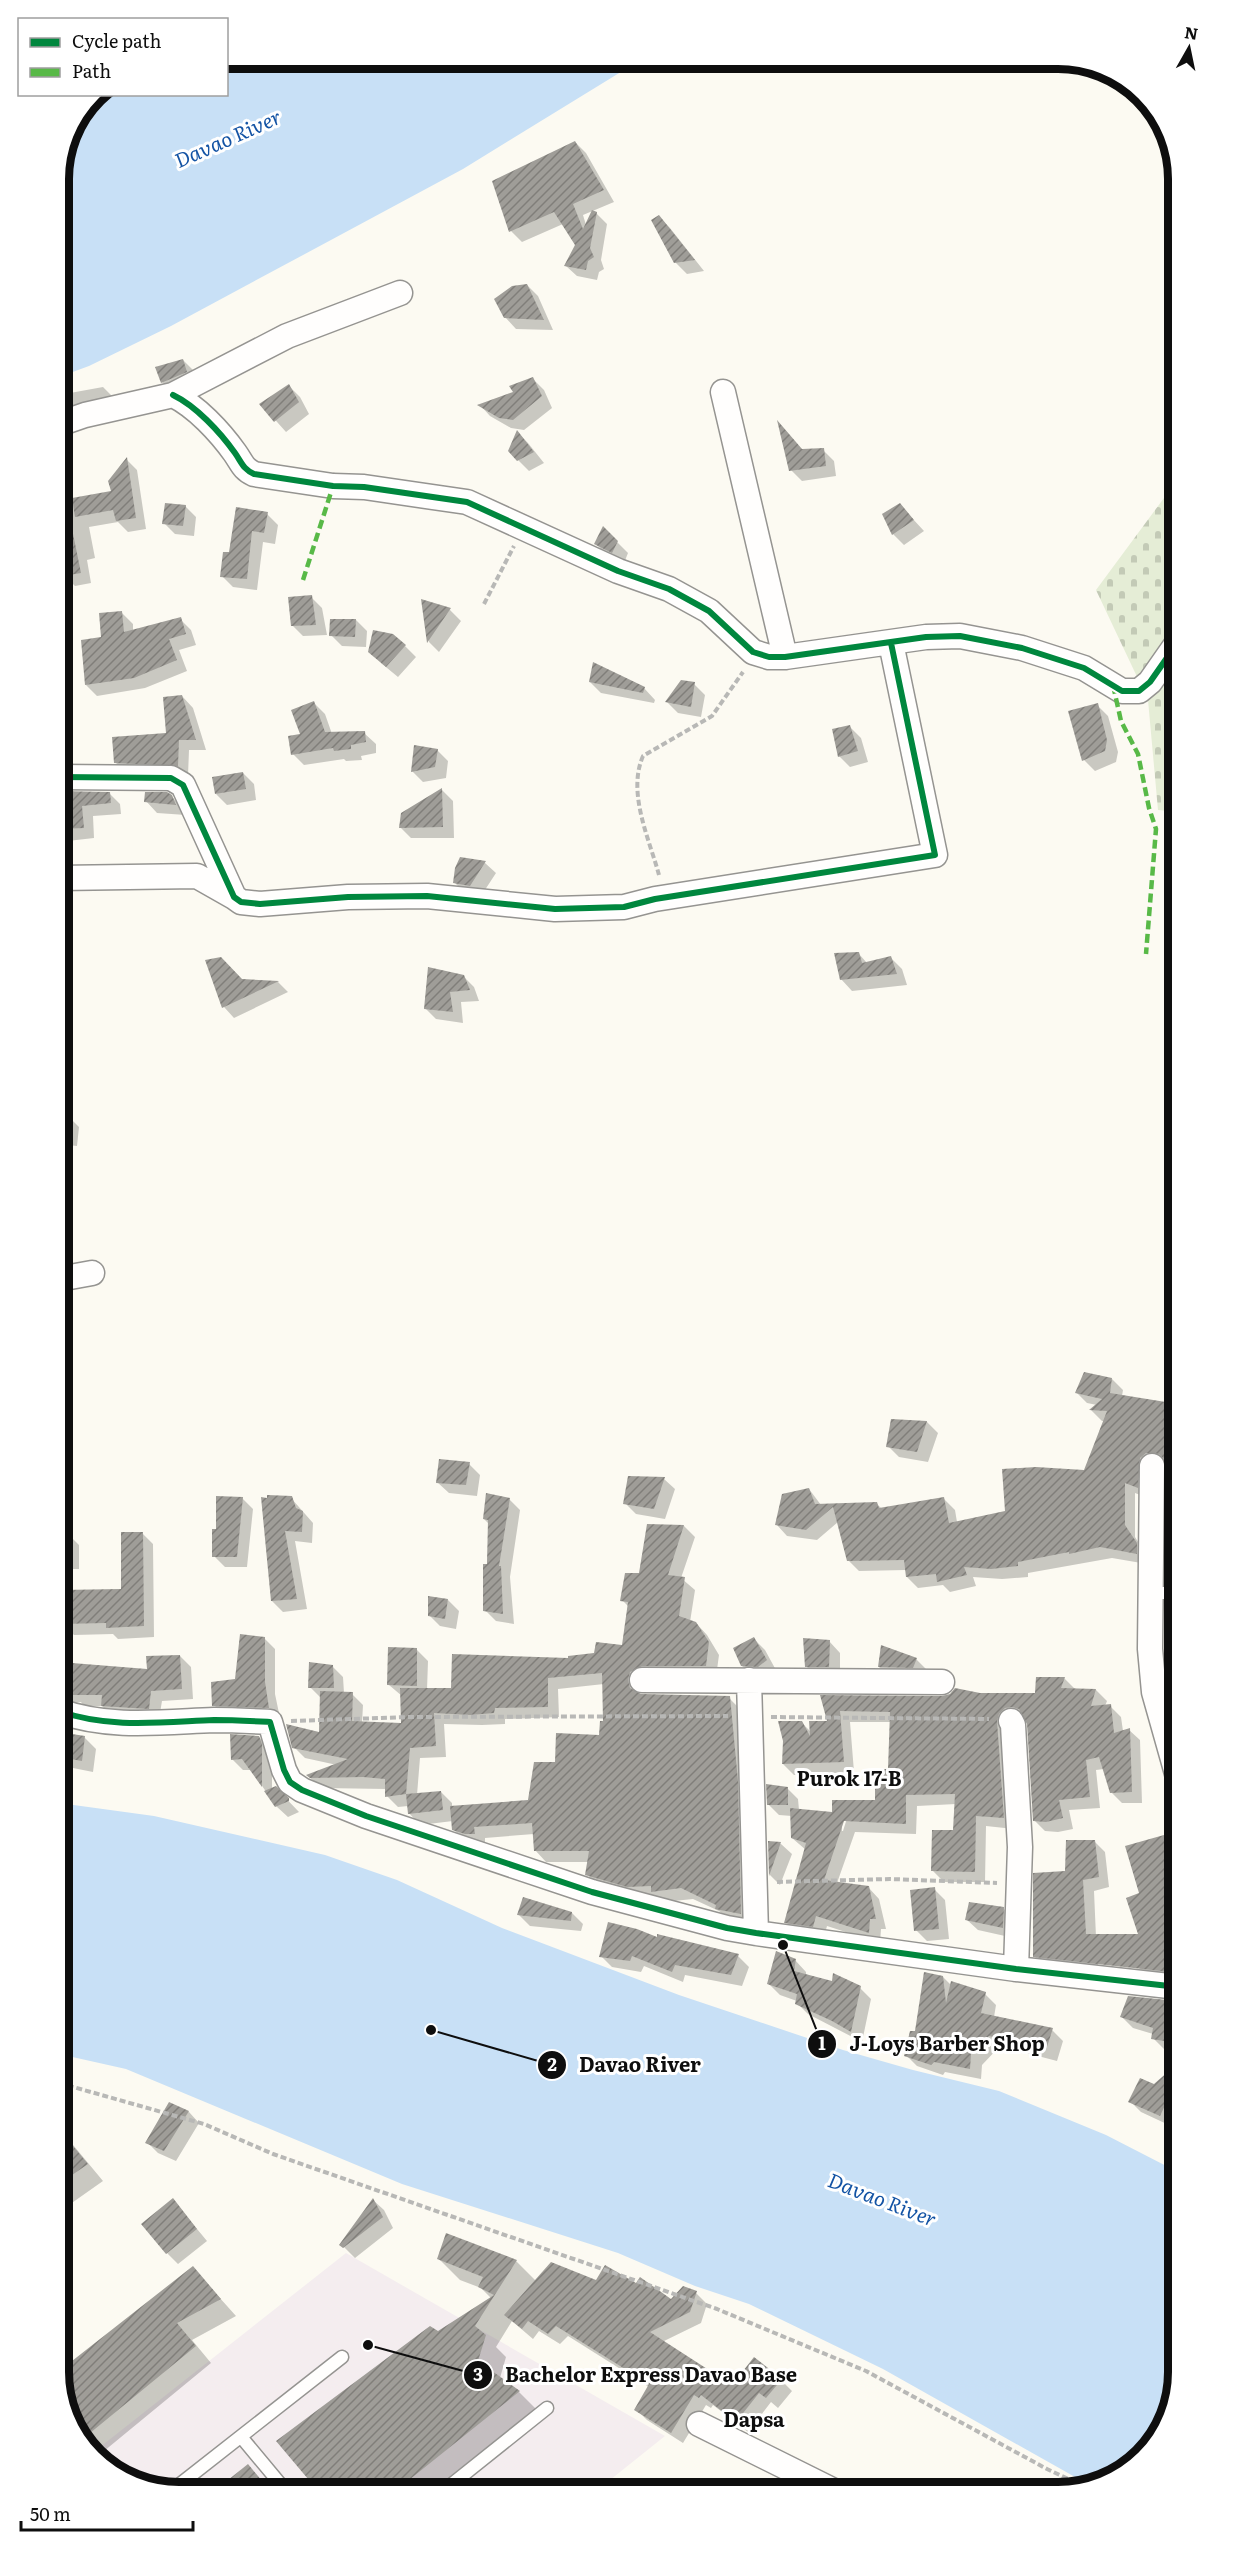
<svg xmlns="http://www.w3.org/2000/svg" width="1237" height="2551" font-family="Literata,serif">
  <defs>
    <pattern id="cemetery-stones" width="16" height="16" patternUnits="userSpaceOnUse" patternTransform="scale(1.5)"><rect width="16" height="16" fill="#e5edd6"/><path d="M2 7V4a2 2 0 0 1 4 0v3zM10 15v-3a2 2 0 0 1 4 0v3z" fill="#c3cab6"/></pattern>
    <pattern id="building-hatch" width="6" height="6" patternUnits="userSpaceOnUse" patternTransform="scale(1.5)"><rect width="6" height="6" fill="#9f9d98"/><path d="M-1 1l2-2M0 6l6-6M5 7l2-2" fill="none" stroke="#807e7a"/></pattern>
  </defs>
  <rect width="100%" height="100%" fill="#fcfaf2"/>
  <path fill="#f4edef" d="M346 2253 665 2436 595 2492H171L112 2472 95 2451Z"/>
  <path fill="url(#cemetery-stones)" d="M1178 479V812L1158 810 1148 700 1096 590Z"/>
  <path fill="#c8e0f6" d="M227 59H642L463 169 171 326 89 366 59 377V171L68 133 93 95 226 94Z
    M1178 1259V1286L1173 1283 1171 1264Z
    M59 1803 154 1816 325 1855 397 1880 502 1928 679 1995 843 2050 913 2070 999 2091 1106 2135 1178 2172V2372L1158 2439 1104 2483 1091 2486 883 2369 749 2304 695 2286 618 2253 402 2184 126 2069 59 2054Z"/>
  <path fill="#0003" fill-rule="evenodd" d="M575 142 586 153 614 202 583 215 586 225 596 213 607 224 601 260 604 269 599 272 597 280 577 276 566 266 576 245 563 224 522 242 511 231Z
    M659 217 670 228 704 271 687 274 675 262Z
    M527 285 538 296 553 330 516 329 505 317Z
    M183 360 194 371 173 393 162 382Z
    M533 379 544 390 552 408 524 430 511 428 490 416 480 405 516 393Z
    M289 386 300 397 309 414 286 432 261 404Z
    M103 387 114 398 59 428V395Z
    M517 432 528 443 544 463 529 471 509 451Z
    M823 450 834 461 836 476 802 481 791 470 803 451Z
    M127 460 137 470 146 529 128 532 118 522 89 527 95 558 87 560 91 583 75 586 64 575 59 553V502L113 492Z
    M900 505 924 531 904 545 893 534Z
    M185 506 196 517 194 536 175 534 164 523Z
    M267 514 278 525 275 544 263 542 257 590 233 587 222 576 230 554Z
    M604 529 628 553 624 563 607 555 596 544Z
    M311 597 322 608 327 635 303 636 292 625Z
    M423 601 450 610 461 621 439 652 429 642Z
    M122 613 133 624V631L180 619 191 630 196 645 179 650 187 671 145 688 97 696 86 685 102 639Z
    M356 620 367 631 366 647 342 646 331 635Z
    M405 646 416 657 398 677 381 663Z
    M590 682 644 688 655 700 654 703 601 693Z
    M694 684 705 695 701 717 678 713 667 702Z
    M182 696 193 708 206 750H189L188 776 127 774 116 763 168 734Z
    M314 703 325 714 332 734 364 733 376 744V753L361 756 362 760 346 761 344 759 304 765 293 754Z
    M1097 705 1108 716 1118 752 1116 762 1095 771 1084 760Z
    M850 727 861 738 868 762 850 767 839 756Z
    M437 750 448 761 446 778 423 782 412 771Z
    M243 773 254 784 256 800 227 805 216 794Z
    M442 790 453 801 454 838H411L400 827 402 814Z
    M59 793H109L120 804 121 814 93 816 94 838 59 842Z
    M171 796 183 808 186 815 157 813 146 801Z
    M461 859 485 863 496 873 481 896 466 894 455 883Z
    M859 954 867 963 891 958 902 969 907 985 852 991 841 979Z
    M463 976 474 987 479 1001 461 1002 463 1023 436 1019 425 1008Z
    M242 980 278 982 288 992 234 1018 224 1007Z
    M59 1115 68 1116 79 1127 77 1146 59 1144Z
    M1168 1371 1178 1372V1509L1167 1498V1464H1157L1148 1498 1135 1493V1537L1147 1556V1564L1112 1558 1028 1573V1577L1002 1579 973 1577 976 1586 950 1592 943 1585 918 1588 907 1577 906 1570 859 1571 848 1560 838 1522 817 1540 787 1536 777 1525 809 1489 821 1505 876 1503 882 1509 944 1499 955 1510 957 1522 1007 1512 1085 1472 1105 1421H1102L1091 1410 1097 1405 1087 1403 1077 1393 1112 1379 1123 1390 1122 1396 1165 1403Z
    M892 1421 927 1422 938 1433 928 1462 899 1457 888 1446Z
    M469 1464 480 1475 477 1496 449 1493 437 1482Z
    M664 1479 675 1489 665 1519 636 1514 625 1503Z
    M242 1498 253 1509 247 1567H225L214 1556 218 1531Z
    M291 1498 313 1523 312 1543 295 1541 307 1609 283 1612 272 1601 263 1499Z
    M509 1499 520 1510 510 1577 514 1624 496 1621 485 1610 489 1524 484 1519Z
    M648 1525 684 1526 695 1537 681 1578 695 1590 690 1622 696 1623 707 1635 719 1655 716 1677 641 1683 638 1692 639 1694 729 1698 740 1709 752 1924 728 1919 719 1911 693 1899 664 1902 658 1896 639 1897 598 1885 587 1874 588 1862H546L535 1850 534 1834 485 1838V1844L464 1840 453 1829V1821L420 1825 409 1813 408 1806 398 1807 387 1796 386 1789 322 1788 308 1776 337 1765 305 1758 294 1747 320 1734 322 1699 310 1687 332 1666 343 1677 344 1693 352 1694 363 1705 362 1723 402 1725V1696L389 1685 417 1650 428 1661 427 1690H453L623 1646 629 1607 622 1600 641 1575ZM604 1684 605 1723 601 1736 556 1764 529 1802 452 1807V1803L441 1792 417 1795 420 1758 446 1757 444 1724 482 1725 505 1724V1719L559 1717 558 1689Z
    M142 1533 153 1544 154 1637 118 1639 113 1634 74 1635 63 1624 122 1590Z
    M59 1534H68L79 1545V1569H59Z
    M448 1600 459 1611 456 1629 440 1626 429 1615Z
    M264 1638 275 1649V1694L280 1718 225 1716 214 1705 236 1680Z
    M754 1639 765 1650 777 1672 754 1677 742 1666Z
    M829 1641 840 1653V1677H817L806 1666Z
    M180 1656 191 1667 193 1699 162 1701 159 1719 113 1717 102 1706H84L81 1702 59 1704V1665H91L148 1671Z
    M916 1659 927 1670 890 1678 879 1667Z
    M1064 1678 1076 1690H1096L1107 1701 1105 1706H1110L1121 1717 1123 1731 1129 1730 1140 1740 1142 1803H1122L1111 1792 1104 1769 1096 1770 1100 1808 1069 1810 1073 1829 1058 1832 1045 1831 1034 1820 1029 1723 1025 1717 1016 1719 1014 1829 986 1826 985 1882H944L933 1871 955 1832 956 1804 917 1806 916 1834 855 1832 837 1883 868 1887 879 1899 886 1929H881L880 1943 827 1926 824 1937 797 1933 786 1922 806 1850 792 1838V1816L779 1815 768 1804 787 1788 798 1799 799 1810 833 1813 876 1802 890 1771 891 1722H850L854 1772 794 1775 783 1764 801 1722 812 1733 829 1723 822 1697 942 1698 1037 1694ZM848 1815 843 1831H842V1823Z
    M1174 1705 1178 1707V1721Z
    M60 1734 84 1737 96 1749 93 1772 68 1767 59 1758Z
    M259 1737 270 1748 272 1756V1790L276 1788 299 1812 288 1817 276 1806 251 1770H243L232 1759Z
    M1164 1836 1175 1847 1178 1862V1931L1150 1942Z
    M1094 1841 1105 1852 1109 1887 1094 1891 1097 1960 1100 1973 1045 1967 1034 1956 1066 1872Z
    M769 1842 781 1844 792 1854 780 1885 770 1875Z
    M934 1889 945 1900 949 1939 927 1941 916 1930Z
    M1003 1908 1014 1919V1938L978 1930 966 1919Z
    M572 1913 583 1924 581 1931 530 1926 519 1915Z
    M659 1940 738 1956 749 1967 742 1986 685 1975 683 1982 644 1966 641 1972 612 1967 601 1956Z
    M1178 1948V1982L1150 1979 1139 1968 1144 1953Z
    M795 1960 806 1972V1976L860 1988 871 1999 862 2042 808 2014 797 2003V2001L780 1995 769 1984Z
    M943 1977 952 1986 985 1994 996 2005 994 2017 1052 2030 1063 2041 1057 2061 1000 2046 982 2065 981 2079 945 2072 943 2075 917 2066 906 2055Z
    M1176 2003 1178 2005V2052L1164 2049 1153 2038V2034L1133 2028 1122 2017Z
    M1178 2065V2110L1171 2126 1141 2112 1130 2101 1154 2086Z
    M170 2104 189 2112 199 2123 176 2161 158 2153 147 2142Z
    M59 2128 103 2181 59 2212Z
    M173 2200 207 2241 178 2264 167 2253Z
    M373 2200 384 2210 393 2228 355 2258 341 2244Z
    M439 2259 516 2261 536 2281 636 2285 672 2301 696 2293 707 2304 701 2323 662 2342 732 2387 781 2380 792 2391 778 2408 771 2402 748 2432 713 2405 711 2408 706 2405 683 2443 647 2420 636 2409 649 2387 568 2336 560 2344 539 2331 533 2339 512 2321 496 2347 506 2357 500 2378 519 2392 540 2413 441 2492H321L279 2441 491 2298 481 2288 460 2280Z
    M193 2268 236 2316 192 2340 211 2363 98 2456 68 2418 58 2372 63 2352 73 2362Z
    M248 2466 273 2492H215Z
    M641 2478 655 2492H623Z
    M496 2484 503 2492H486Z"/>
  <path fill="url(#building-hatch)" d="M575 141 604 190 573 204 583 229 592 210 597 212 590 248 594 257 588 261 586 270 564 266 575 245 554 212 509 232 492 181Z
    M659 215 695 260 674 263 651 220Z
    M527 284 544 320 504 318 494 299 512 286Z
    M183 359 187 372 161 383 155 367Z
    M533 377 542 396 513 420 499 418 477 405 513 392 509 386Z
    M289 384 299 402 274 422 259 404Z
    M777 420 802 449 824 448 826 466 789 471Z
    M517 430 534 452 517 461 508 451Z
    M127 457 136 518 116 521 113 510 75 517 72 498 111 491 108 481Z
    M165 503 186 505 183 526 162 524Z
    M900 503 914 520 892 535 882 514Z
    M67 504 81 573 63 576 59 555V505Z
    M236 507 268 512 264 533 252 531 247 579 220 577 223 552H229Z
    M603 526 618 541 612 553 594 544Z
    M312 595 316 625 291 626 288 597Z
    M421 599 451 608 427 643Z
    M122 611 124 632 181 617 186 634 169 639 177 660 134 678 85 685 81 640 101 637 99 613Z
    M330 619H356L355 637 329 636Z
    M373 630 393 634 406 645 386 667 368 652Z
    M593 662 645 687 643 693 589 682Z
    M681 680 695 682 691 707 665 702Z
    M182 695 196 740H179L178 766 114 763 112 737 166 733 163 697Z
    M314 701 325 732 365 731 366 742 351 745V749L334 751 333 748 291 755 288 736 300 734 291 710Z
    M1098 703 1107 740 1105 751 1082 761 1068 711Z
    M850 725 858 751 838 757 832 729Z
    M414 745 438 749 435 767 411 772Z
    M243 772 246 789 215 794 212 777Z
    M442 788 443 827 399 828 401 813Z
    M59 791 110 792 111 803 82 806 84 828 59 829Z
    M145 792H167L172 795 176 805 144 802Z
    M460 857 486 861 470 886 453 883 455 868Z
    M859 952 862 963 891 956 897 974 840 980 834 953Z
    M221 957 242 979 279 981 222 1008 205 960Z
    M428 967 464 975 470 990 450 992 453 1012 424 1009Z
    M1084 1372 1112 1378 1110 1393 1178 1404V1461L1173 1460 1174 1501 1166 1498V1466L1164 1459 1159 1454 1146 1453 1140 1458 1138 1488 1125 1483V1525L1137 1543V1554L1100 1547 1069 1554V1552L1018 1562V1566L991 1569 964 1567 967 1575 937 1582 936 1574 906 1577 904 1560 847 1561 833 1507 806 1530 775 1525 782 1494 809 1488 815 1504 877 1502 879 1508 944 1497 949 1523 1005 1511 1002 1469 1036 1467 1084 1470 1107 1411 1089 1410 1102 1399 1075 1393Z
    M891 1419 927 1421 917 1452 886 1447Z
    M439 1459 470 1462 466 1485 436 1483Z
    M628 1476 665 1477 654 1509 623 1504Z
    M486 1493 510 1498 499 1566H501L503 1614 483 1611V1564H487L488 1520 483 1519Z
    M267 1495 292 1496 296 1508 303 1511 302 1532 285 1531 297 1599 271 1601 261 1497 267 1498Z
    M216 1496 243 1497 237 1557H212V1529H216Z
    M647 1524 684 1525 668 1575 685 1577 679 1616 696 1622 709 1642 706 1666H642L630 1672 628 1680 630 1688 641 1694 730 1696 738 1781 741 1914 715 1909 716 1905 681 1888 651 1892V1886L627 1887 585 1875 589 1851H534L532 1823 474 1827 475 1834H465L452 1830 450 1806 528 1800 534 1762H555L556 1733 599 1735 600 1721H603L602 1673 548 1678V1707L495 1708 494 1713 470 1715 434 1713 436 1746 410 1748 406 1794 385 1797V1779L363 1777 310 1778 306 1775 348 1759 292 1748 286 1724 319 1732 320 1691 353 1692 352 1721 401 1723 400 1688H451L452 1654 568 1658V1656L594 1653 596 1642 622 1645 628 1602 620 1601 625 1573H639Z
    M121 1532H143L144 1626 106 1628V1623L61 1624 60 1590 121 1589Z
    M428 1596 448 1599 445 1619 428 1616Z
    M240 1634 265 1637V1682L269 1708 212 1706 211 1682 235 1679Z
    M754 1637 767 1660 758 1667 741 1666 733 1648Z
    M803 1638 830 1640 829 1667H805Z
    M881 1645 917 1658 913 1668 878 1667Z
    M388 1647 417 1648V1686L387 1685Z
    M180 1655 182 1689 151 1691 149 1709 101 1706 102 1695H72V1663L147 1669 146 1656Z
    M309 1662 333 1665 334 1688H308Z
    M1036 1677H1065L1061 1688 1096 1689 1091 1706 1111 1704 1114 1733 1130 1728 1132 1792 1110 1793 1099 1757 1086 1760 1090 1797 1059 1800 1063 1818 1046 1822 1033 1821 1027 1724 1019 1709 1012 1707 1005 1708 999 1714 997 1721 1004 1818 976 1816 975 1872 931 1871 932 1830H953L955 1794 906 1795V1824L844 1821 824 1880 869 1886 876 1919H870L869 1933 816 1916 813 1927 784 1923 806 1843 791 1838 790 1808 832 1812V1800H875V1769H888L890 1712 840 1711 844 1762 782 1764 783 1741 778 1721H802L810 1736 809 1721H827L820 1695 942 1696 950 1694 955 1688 980 1693H1035Z
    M59 1732 85 1736 82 1761 59 1757Z
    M230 1734 259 1736 262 1744V1787L242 1759 231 1760Z
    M766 1784 788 1787V1805H767Z
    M276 1786 289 1798V1801L275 1807 264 1791Z
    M441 1791 443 1810 408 1814 406 1794Z
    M1164 1835 1172 1862 1167 1863 1178 1895V1971L1170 1972 1033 1957V1873L1065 1871 1066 1840H1095L1099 1877 1083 1880 1086 1934H1138L1126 1898 1139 1893 1125 1846Z
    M768 1841 781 1842 769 1876Z
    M935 1887 939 1929 914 1931 910 1890Z
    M523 1897 572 1912 571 1921 517 1915Z
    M969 1902 1004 1907 1003 1928 965 1920Z
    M608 1922 637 1929 657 1937V1934L739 1954 731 1975 675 1965 672 1972 632 1956 630 1961 599 1957Z
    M776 1951 796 1959 794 1971 832 1981 833 1973 861 1986 851 2032 832 2021 795 2004 797 1994 767 1984Z
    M924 1972 943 1976 946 2003 951 1981 986 1992 981 2013 1053 2028 1046 2050 989 2036 971 2054 970 2069 934 2062 931 2065 904 2056 910 2031H915Z
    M1128 1996 1177 2001 1171 2042 1151 2039 1153 2028 1120 2017Z
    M1178 2063V2090L1168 2099 1160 2116 1128 2102 1140 2078 1154 2084Z
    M169 2102 189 2111 164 2151 145 2143Z
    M59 2129 88 2164 59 2184Z
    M173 2198 197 2229 166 2254 141 2224Z
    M373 2198 383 2217 343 2248 339 2245Z
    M446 2233 517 2260 475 2326 486 2335 478 2361 520 2391 394 2492H319L276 2441 430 2326 438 2331 494 2295 478 2287 483 2277 437 2259Z
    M551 2262 596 2280 605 2265 636 2283 640 2277 671 2299 683 2286 697 2291 690 2312 650 2332 732 2385 754 2357 782 2379 766 2398 759 2393 736 2422 701 2395 699 2398 694 2395 671 2433 634 2410 649 2384 556 2326 548 2334 528 2321 522 2329 504 2315Z
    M193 2266 221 2299 177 2323 196 2346 84 2438 68 2418 58 2372V2343L72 2361Z
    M248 2464 271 2492H213Z"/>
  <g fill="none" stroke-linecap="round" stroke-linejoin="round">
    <defs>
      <path id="lane" d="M1149 1593H1178
        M242 2438 287 2492
        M170 2492 342 2357
        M442 2492 547 2408"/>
      <path id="street" d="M1178 271V262
        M723 392 785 657
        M173 395C196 406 220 432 235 453 242 463 243 469 254 474L333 486 364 487 467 502 618 571 669 589 709 611 753 652 769 657H785L926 637 960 636 1022 648 1084 668 1122 691H1139L1150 682 1178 642
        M59 424 85 415 173 395 287 336 400 293
        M59 777 171 778 183 785 234 897 241 902 260 904 348 897 427 896 555 909 624 907 655 899 935 855 891 643
        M59 878 197 876 234 897
        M59 1279 92 1273
        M1152 1466 1150 1649 1154 1692 1178 1777
        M642 1680 942 1682
        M749 1680 756 1933
        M59 1711C109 1729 162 1722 214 1720 233 1720 251 1721 270 1722L284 1770 290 1782 302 1790 366 1816 592 1892 727 1928 756 1933 1016 1969 1178 1987
        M1011 1721 1013 1725 1020 1847 1016 1969
        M699 2424 836 2492"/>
    </defs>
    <use href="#lane" stroke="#959491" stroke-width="15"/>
    <use href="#street" stroke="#959491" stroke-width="27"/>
    <path stroke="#b8b8b6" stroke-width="4" stroke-dasharray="6 3" stroke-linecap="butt" d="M484 604 514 546
      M659 875C649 838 627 793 643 756L712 716 743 672
      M771 1717 989 1719
      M291 1721 410 1717 728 1716
      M777 1882 890 1879 997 1883
      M59 2083 204 2124 273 2154 717 2309 866 2371 1047 2469 1085 2487"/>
    <use href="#lane" stroke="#fffefd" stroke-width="12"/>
    <use href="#street" stroke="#fffefd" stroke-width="24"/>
    <path stroke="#58b947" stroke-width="4.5" stroke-dasharray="9 4.5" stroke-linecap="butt" d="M303 580 333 486
      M1113 685 1121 721 1138 754 1149 808 1156 829 1146 954"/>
    <defs>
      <path id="cycleway" d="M173 395C196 406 220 432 235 453 242 463 243 469 254 474L333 486 364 487 467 502 618 571 669 589 709 611 753 652 769 657H785L926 637 960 636 1022 648 1084 668 1122 691H1139L1150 682 1178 642
        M59 777 171 778 183 785 234 897 241 902 260 904 348 897 427 896 555 909 624 907 655 899 935 855 891 643
        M59 1711C109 1729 162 1722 214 1720 233 1720 251 1721 270 1722L284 1770 290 1782 302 1790 366 1816 592 1892 727 1928 756 1933 1016 1969 1178 1987"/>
    </defs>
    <use href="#cycleway" stroke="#fff" stroke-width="10"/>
    <use href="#cycleway" stroke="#00873e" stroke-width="6"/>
  </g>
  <g text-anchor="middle" stroke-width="6" stroke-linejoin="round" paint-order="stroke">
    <g font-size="20" font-style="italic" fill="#1353a4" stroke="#fff">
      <text transform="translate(228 139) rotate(-24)" y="7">Davao River</text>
      <text transform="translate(882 2200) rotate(21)" y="7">Davao River</text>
    </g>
    <g font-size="20" font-weight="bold" fill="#0e0e0e" stroke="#fff">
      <text x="849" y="1786">Purok 17-B</text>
      <text x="754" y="2427">Dapsa</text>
    </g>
  </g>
  <path d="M0 0H1237V2551H0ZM179 69H1058A110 110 0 0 1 1168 179V2372A110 110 0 0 1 1058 2482H179A110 110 0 0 1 69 2372V179A110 110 0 0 1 179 69Z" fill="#fff" fill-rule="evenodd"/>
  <path fill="none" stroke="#0e0e0e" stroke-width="8" d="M179 69H1058A110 110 0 0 1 1168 179V2372A110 110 0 0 1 1058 2482H179A110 110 0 0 1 69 2372V179A110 110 0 0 1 179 69Z"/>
  <path fill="none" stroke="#0e0e0e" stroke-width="2" d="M783 1945L822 2044M431 2030L552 2065M368 2345L478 2375"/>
  <g fill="#0e0e0e" stroke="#fff" stroke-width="2">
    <circle cx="783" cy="1945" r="6"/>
    <circle cx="431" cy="2030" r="6"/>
    <circle cx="368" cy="2345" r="6"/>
    <circle cx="822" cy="2044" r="15"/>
    <circle cx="552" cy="2065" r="15"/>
    <circle cx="478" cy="2375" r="15"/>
  </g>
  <g font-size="18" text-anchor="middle" font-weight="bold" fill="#fff">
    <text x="822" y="2050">1</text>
    <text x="552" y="2071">2</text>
    <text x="478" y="2381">3</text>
  </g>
  <g font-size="20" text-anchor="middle" font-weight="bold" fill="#0e0e0e" stroke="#fff" stroke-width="6" stroke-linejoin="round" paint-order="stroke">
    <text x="947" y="2051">J-Loys Barber Shop</text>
    <text x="640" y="2072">Davao River</text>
    <text x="651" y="2382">Bachelor Express Davao Base</text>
  </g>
  <rect x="18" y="18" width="210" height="78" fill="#ffffff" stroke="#9f9f9f" stroke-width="1.5"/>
  <rect x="30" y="38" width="30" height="9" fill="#00873e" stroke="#9f9f9f" stroke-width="1.5"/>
  <text x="72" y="48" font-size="18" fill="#0e0e0e">Cycle path</text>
  <rect x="30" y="68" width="30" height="9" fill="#58b947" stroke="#9f9f9f" stroke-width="1.5"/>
  <text x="72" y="78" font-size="18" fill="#0e0e0e">Path</text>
  <g transform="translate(1189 48) rotate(9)" stroke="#ffffff" stroke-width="4.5" paint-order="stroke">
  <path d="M0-4.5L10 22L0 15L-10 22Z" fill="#0e0e0e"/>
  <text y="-9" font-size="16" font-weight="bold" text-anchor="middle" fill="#0e0e0e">N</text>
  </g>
  <path d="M21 2521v9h172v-9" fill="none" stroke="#0e0e0e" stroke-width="3"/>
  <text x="30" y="2521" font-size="18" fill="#0e0e0e" stroke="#ffffff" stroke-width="4.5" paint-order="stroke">50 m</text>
</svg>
